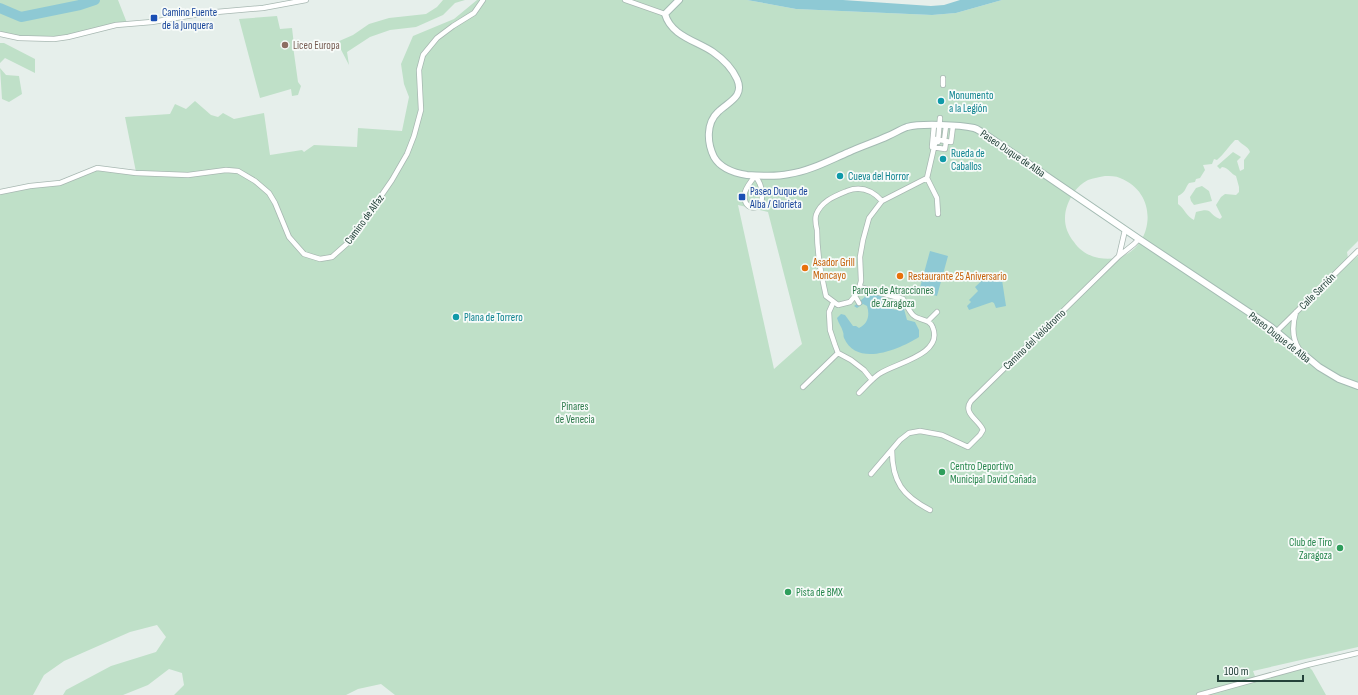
<svg xmlns="http://www.w3.org/2000/svg" width="1358" height="695" font-family="'Sofia Sans Condensed',sans-serif">
  <rect width="100%" height="100%" fill="#e6efeb"/>
  <path fill="#bfe0c8" fill-rule="evenodd" d="M0 0H118L127 23 68 37 19 38 0 34Z
    M443 0H465L455 3 443 15 416 27 390 30 370 37 347 52 349 65 337 42 353 35 369 24 389 18 426 14 437 7Z
    M477 0H747L796 9 932 15 956 13 1002 0H1358V241L1347 252 1348 258 1353 260 1358 256V647L1253 671 1256 679 1307 665 1312 670 1326 695H395L381 684 358 689 346 695H174L184 685 182 673 169 669 148 685 123 695H63L66 690 111 666 156 652 166 637 157 625 130 632 64 661 44 675 33 695H0V192L60 183 97 168 136 172 125 117 170 114 175 104 186 109 195 101 211 115 218 117 223 113 234 119 264 113 270 155 302 150 304 152 314 145 357 147 358 128 402 131 409 97 404 84 401 64 413 36 454 19ZM1235 140H1238C1242 145 1248 146 1250 152L1244 160V169L1240 171 1237 161 1241 157 1233 152 1217 166 1220 169 1222 167C1229 168 1231 174 1236 176L1239 187V192L1236 195 1225 194 1221 197 1216 205 1222 217 1220 219C1207 214 1214 207 1196 212L1194 220C1187 217 1184 208 1178 204V196C1186 192 1185 188 1189 183L1195 182 1196 179 1200 178 1205 170 1203 165 1212 164 1214 159 1217 160C1224 154 1229 146 1235 140ZM1105 176C1110 176 1116 176 1120 178 1167 196 1150 267 1099 258 1089 256 1080 251 1074 242 1061 226 1063 209 1074 192 1078 187 1082 183 1088 180 1093 178 1100 177 1105 176ZM738 205 768 212 802 344 774 369Z
    M277 16 280 29 292 28 294 45 293 46 298 82 301 86 298 95 292 96 291 89 260 98 239 19Z
    M0 43H4L35 59V73L5 58 0 63Z
    M0 68 6 75 19 76 22 94 9 102 2 99Z
    M1202 186 1209 191 1212 201 1194 205 1191 201 1190 197 1196 188Z"/>
  <path fill="#8ec9d4" d="M747 0H843L931 6 944 5 960 0H1002L956 13 932 15 796 9Z
    M930 251 948 256 937 296 919 291Z
    M996 274 1002 280 1006 306 996 308 994 303 992 302 969 310 967 306 971 302 969 300 978 291 975 287 989 274Z
    M871 293 883 297 882 307 897 310 904 309 907 320 915 322 919 330V337C900 349 857 368 844 338 843 335 844 335 843 332 842 327 838 323 837 318L841 314 845 315 853 326H856L859 328C868 324 870 315 867 306L863 304 857 308 854 306C860 302 864 296 871 293Z"/>
  <g fill="none" stroke-linecap="round" stroke-linejoin="round">
    <path stroke="#8ec9d4" stroke-width="10" d="M0 8 21 17 80 5 95 0"/>
    <defs>
      <path id="street" d="M625 0 665 14
        M0 34 19 38 54 39 68 37 116 25 152 22 205 13 263 8 306 0
        M943 78V85
        M934 125 932 147 945 149 946 142
        M934 139 951 142 953 126
        M944 141 946 126
        M938 142 940 118
        M755 176C760 182 761 186 762 193 764 215 740 210 745 192 747 186 751 181 755 176Z
        M927 178 937 198 938 214
        M0 192 30 186 60 183 97 168 136 173 188 175 226 170 238 171 255 181 269 193 275 203 289 237 304 254 320 259 332 257 350 241 392 180 407 154 414 136 421 110 419 70 423 55 437 38 453 26 474 13 483 0
        M882 201C872 190 860 186 847 191 835 196 821 201 816 215 815 219 816 226 817 230 817 254 821 273 826 296L838 305 850 302 858 292 861 281 860 257 863 240 869 218 882 201 927 178 936 139
        M1119 256 1125 230
        M855 296 859 303
        M833 303 829 312 830 330 835 345 838 353 851 360 864 370 872 380
        M1296 312C1292 325 1292 338 1299 349
        M928 321 937 312
        M1277 331 1358 251
        M803 387 838 353
        M859 393C866 386 872 379 879 374 895 363 943 355 933 328 930 318 919 321 913 315 909 311 906 304 903 299L859 287
        M892 450C892 482 903 496 930 510
        M871 474 900 440 909 433 920 431 942 435 968 447 980 435 983 430C979 420 962 413 971 401L1119 256 1134 244 1139 239
        M1199 695 1307 665 1358 653"/>
      <path id="secondary" d="M679 0 665 14C671 36 697 41 713 52 723 59 732 68 737 79 745 97 728 102 718 112 706 123 707 143 714 157 721 169 734 173 747 175 761 176 776 177 789 174 810 171 830 160 849 152 862 146 875 142 888 136 895 133 901 129 907 127 921 123 960 125 974 128 978 129 981 132 985 134L1139 239 1271 327 1319 367 1339 379 1358 386"/>
    </defs>
    <use href="#street" stroke="#a8b8b2" stroke-width="6"/>
    <use href="#secondary" stroke="#a4bbb3" stroke-width="8"/>
    <use href="#street" stroke="#fff" stroke-width="4.5"/>
    <use href="#secondary" stroke="#fff" stroke-width="6"/>
  </g>
  <g fill="#1a4fb4" stroke="#f7fbf9" stroke-width="1.5">
    <rect x="150" y="14" width="8" height="8" rx="2"/>
    <rect x="738" y="193" width="8" height="8" rx="2"/>
  </g>
  <circle fill="#8d6e63" stroke="#f7fbf9" stroke-width="1.5" cx="285" cy="45" r="4"/>
  <g fill="#0f9aa8" stroke="#f7fbf9" stroke-width="1.5">
    <circle cx="941" cy="101" r="4"/>
    <circle cx="943" cy="159" r="4"/>
    <circle cx="840" cy="176" r="4"/>
    <circle cx="456" cy="317" r="4"/>
  </g>
  <g fill="#e8710a" stroke="#f7fbf9" stroke-width="1.5">
    <circle cx="805" cy="268" r="4"/>
    <circle cx="900" cy="276" r="4"/>
  </g>
  <g fill="#2e9e5b" stroke="#f7fbf9" stroke-width="1.5">
    <circle cx="942" cy="472" r="4"/>
    <circle cx="1340" cy="548" r="4"/>
    <circle cx="788" cy="592" r="4"/>
  </g>
  <g text-anchor="middle" stroke-width="3.5" stroke-linejoin="round" paint-order="stroke">
    <g font-size="11" fill="#164399" stroke="#f7fbf9" text-anchor="start">
      <text x="162" y="16">Camino Fuente<tspan x="162" dy="13">de la Junquera</tspan></text>
      <text x="750" y="195">Paseo Duque de<tspan x="750" dy="13">Alba / Glorieta</tspan></text>
    </g>
    <g font-size="11" fill="#785e54" stroke="#f7fbf9" text-anchor="start">
      <text x="293" y="49">Liceo Europa</text>
    </g>
    <g font-size="11" fill="#0d838f" stroke="#f7fbf9" text-anchor="start">
      <text x="949" y="99">Monumento<tspan x="949" dy="13">a la Legión</tspan></text>
      <text x="951" y="157">Rueda de<tspan x="951" dy="13">Caballos</tspan></text>
      <text x="848" y="180">Cueva del Horror</text>
      <text x="464" y="321">Plana de Torrero</text>
    </g>
    <g font-size="11" fill="#24423a" stroke="#f7fbf9">
      <text transform="translate(1013 153) rotate(34)" y="4">Paseo Duque de Alba</text>
      <text transform="translate(364 219) rotate(-54)" y="4">Camino de Alfaz</text>
      <text transform="translate(1317 291) rotate(-45)" y="4">Calle Sarrión</text>
      <text transform="translate(1280 337) rotate(38)" y="4">Paseo Duque de Alba</text>
      <text transform="translate(1034 339) rotate(-44)" y="4">Camino del Velódromo</text>
    </g>
    <g font-size="11" fill="#c56008" stroke="#f7fbf9" text-anchor="start">
      <text x="813" y="266">Asador Grill<tspan x="813" dy="13">Moncayo</tspan></text>
      <text x="908" y="280">Restaurante 25 Aniversario</text>
    </g>
    <g font-size="11" fill="#2d7a4b" stroke="#f7fbf9">
      <text x="893" y="294">Parque de Atracciones<tspan x="893" dy="13">de Zaragoza</tspan></text>
      <text x="575" y="410">Pinares<tspan x="575" dy="13">de Venecia</tspan></text>
    </g>
    <g font-size="11" fill="#27864d" stroke="#f7fbf9" text-anchor="start">
      <text x="950" y="470">Centro Deportivo<tspan x="950" dy="13">Municipal David Cañada</tspan></text>
      <text x="1332" y="546" text-anchor="end">Club de Tiro<tspan x="1332" dy="13">Zaragoza</tspan></text>
      <text x="796" y="596">Pista de BMX</text>
    </g>
  </g>
  <path d="M1218 675v6h85v-6" fill="none" stroke="#24423a" stroke-width="2"/>
  <text x="1224" y="675" font-size="12" fill="#24423a" stroke="#f7fbf9" stroke-width="3" paint-order="stroke">100 m</text>
</svg>
